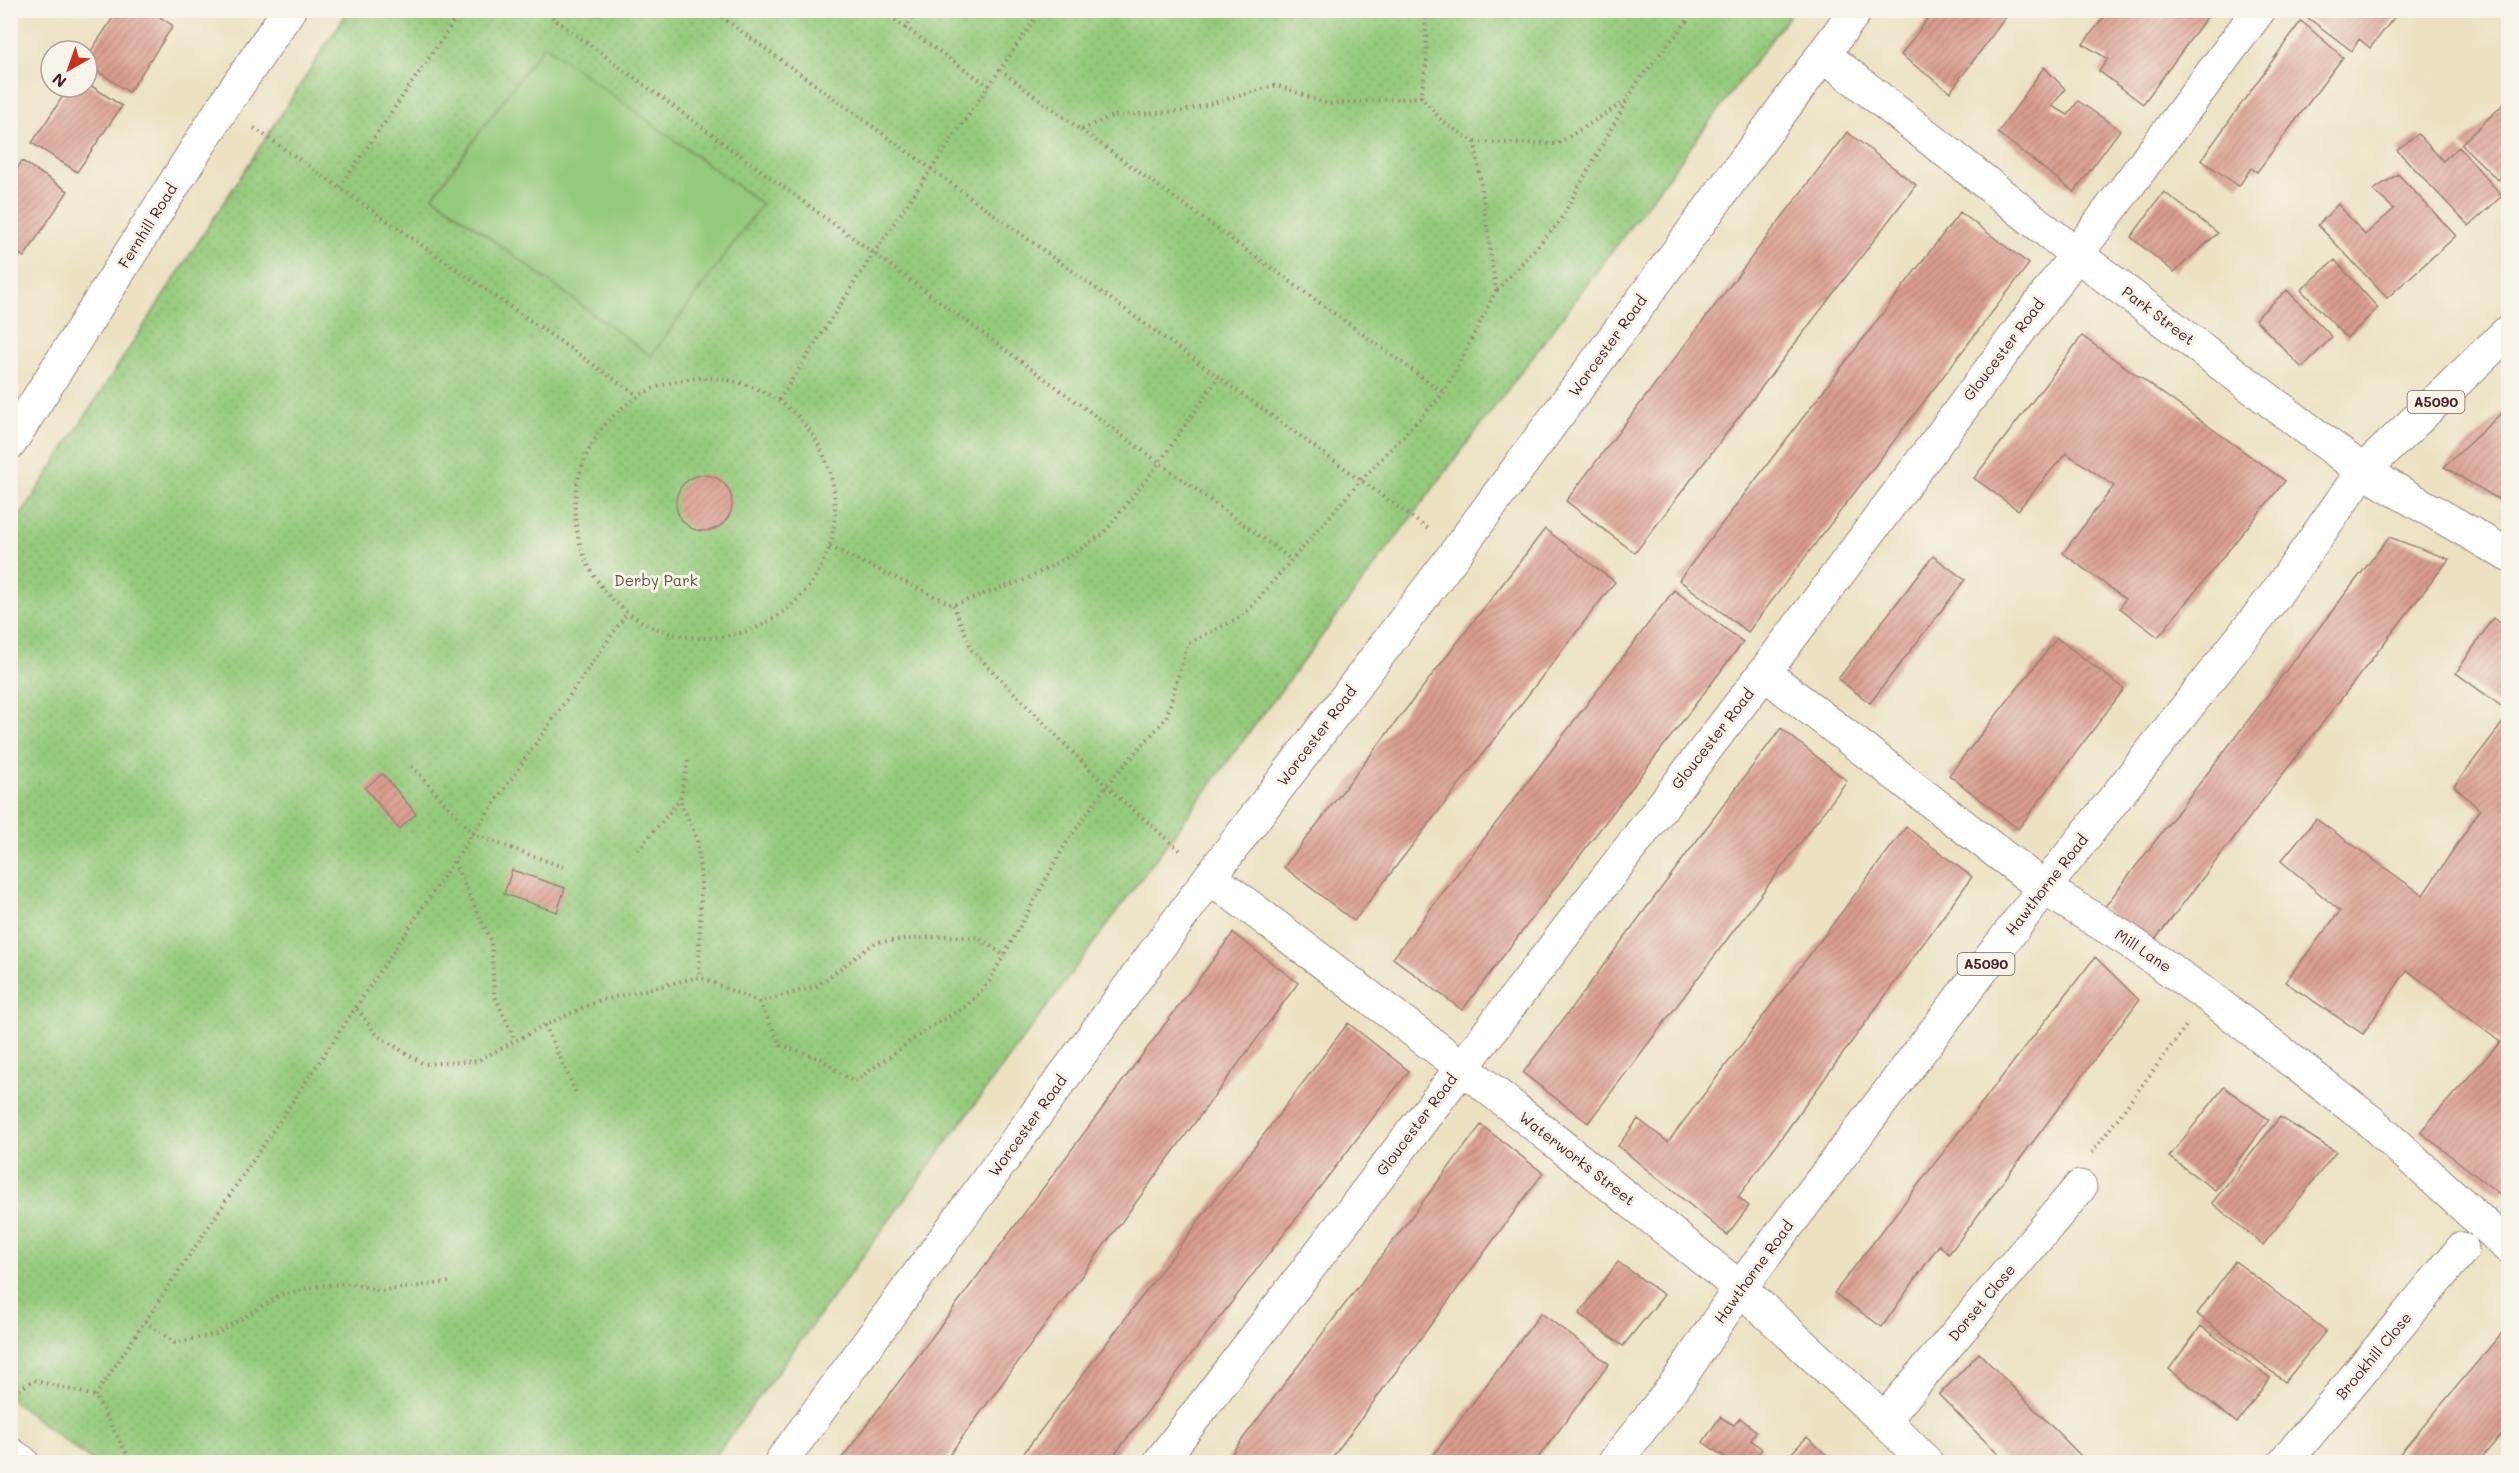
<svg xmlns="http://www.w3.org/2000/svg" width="2519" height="1473" font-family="Mali,sans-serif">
  <defs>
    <pattern id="green-dots" width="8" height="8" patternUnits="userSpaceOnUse" patternTransform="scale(1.5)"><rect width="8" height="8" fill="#94ca7c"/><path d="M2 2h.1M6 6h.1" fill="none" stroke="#81ad6b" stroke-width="1.8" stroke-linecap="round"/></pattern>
    <pattern id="building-hatch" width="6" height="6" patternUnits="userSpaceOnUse" patternTransform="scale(1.5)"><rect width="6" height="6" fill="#da9d8e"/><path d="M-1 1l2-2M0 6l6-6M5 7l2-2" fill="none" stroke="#b37f74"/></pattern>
  </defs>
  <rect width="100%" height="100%" fill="#f7f3e8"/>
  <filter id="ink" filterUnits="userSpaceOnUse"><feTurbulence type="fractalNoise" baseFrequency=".0167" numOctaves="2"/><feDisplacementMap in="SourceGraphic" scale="12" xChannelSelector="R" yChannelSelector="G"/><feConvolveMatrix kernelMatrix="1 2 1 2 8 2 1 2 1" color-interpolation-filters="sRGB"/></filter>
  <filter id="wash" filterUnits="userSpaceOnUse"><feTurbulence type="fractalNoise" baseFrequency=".008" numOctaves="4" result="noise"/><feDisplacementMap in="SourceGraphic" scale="24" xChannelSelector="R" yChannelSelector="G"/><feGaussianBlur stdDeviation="1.35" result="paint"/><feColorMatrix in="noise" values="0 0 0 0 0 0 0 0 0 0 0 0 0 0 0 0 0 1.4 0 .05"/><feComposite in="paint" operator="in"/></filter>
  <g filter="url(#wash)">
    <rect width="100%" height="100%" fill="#ece2c2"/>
    <path fill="url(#green-dots)" stroke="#6f7454" stroke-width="1.5" d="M348 11H1793L1239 746 711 1462H93L11 1400 10 532Z"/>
    <path fill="#94ca7c" stroke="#6f7454" stroke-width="1.5" d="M544 45 762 204 651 356 433 196Z"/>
    <g id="blocks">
      <path fill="url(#building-hatch)" d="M118 10H150L173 26 129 92 87 64V57Z
        M1934 10H2011L1950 92 1901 55Z
        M2109 10H2212L2143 104 2099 71 2108 59 2083 44Z
        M2312 10H2400L2370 48 2359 39 2352 51 2307 17Z
        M2301 21 2343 57 2257 172 2251 168 2239 186 2201 160Z
        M2044 67 2065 89 2052 106 2068 115 2078 101 2120 130 2074 192 1998 133Z
        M87 83 122 106 77 172 32 143 69 87H87Z
        M2508 100V170L2498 180 2461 144Z
        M1847 132 1916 185 1635 553 1566 501Z
        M2418 134 2443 161 2459 147 2502 196 2469 226 2397 150Z
        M22 161 68 191 24 257 10 248V179Z
        M2398 174 2456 236 2387 298 2318 225 2338 204 2365 235 2394 209 2373 190Z
        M2164 192 2218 233 2174 272 2131 237Z
        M1960 212 2029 264 1748 632 1679 580Z
        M2335 260 2378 308 2347 338 2301 290Z
        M2287 290 2332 337 2302 368 2255 319Z
        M2082 336 2285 481 2158 637 2120 608 2125 599 2063 553 2114 486 2066 453 2018 510 1974 478Z
        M2508 407V505L2444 467Z
        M676 503a28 28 0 1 1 56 0a28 28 0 1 1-56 0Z
        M1545 529 1615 582 1354 921 1284 867Z
        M2389 537 2449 559 2151 945 2103 909Z
        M1933 556 1965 580 1870 703 1838 679Z
        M1674 590 1743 642 1462 1010 1393 958Z
        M2493 618 2508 628V711L2456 673Z
        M2057 638 2124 689 2018 829 1949 775Z
        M2508 716V1185L2501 1195 2420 1132 2500 1042 2407 970 2363 1034 2285 982 2340 911 2281 861 2316 819 2423 895 2480 810 2454 786Z
        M1781 728 1847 781 1588 1123 1523 1073Z
        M383 774 416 814 399 829 365 788Z
        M1906 827 1972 877 1738 1197 1749 1206 1727 1235 1618 1146 1638 1119 1668 1142Z
        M512 870 565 888 557 912 504 894Z
        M1233 933 1298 983 944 1462H839Z
        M2095 957 2139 1000 1949 1254 1939 1245 1882 1327 1834 1293Z
        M1348 1023 1409 1071 1109 1462H1017Z
        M2224 1087 2269 1120 2215 1190 2169 1157Z
        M2280 1117 2336 1152 2263 1245 2212 1203Z
        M1481 1125 1543 1173 1329 1462H1225Z
        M2235 1261 2326 1331 2285 1382 2197 1314Z
        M1618 1262 1664 1295 1623 1346 1579 1314Z
        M1541 1313 1609 1364 1535 1462H1428Z
        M2201 1326 2270 1378 2237 1423 2169 1369Z
        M2506 1328 2508 1330V1427L2478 1462H2393Z
        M1979 1353 2087 1462H2006L1939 1395Z
        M1720 1417 1734 1425 1740 1418 1756 1431 1751 1440 1762 1449 1751 1462H1732L1703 1442Z
        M1807 1437 1834 1462H1783Z"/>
    </g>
  </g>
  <g filter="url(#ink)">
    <use href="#blocks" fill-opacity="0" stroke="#9b8076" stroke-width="1.5"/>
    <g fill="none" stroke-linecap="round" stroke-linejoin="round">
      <defs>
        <path id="minor" d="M1823 54 2076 254 2363 471 2508 555
          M10 443 223 107 289 10
          M1764 673 2044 888 2126 939 2208 996 2370 1121 2508 1246
          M1210 877 1462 1067 1740 1288 1884 1420 1926 1462
          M1884 1420 2080 1187
          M10 1454 22 1462
          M781 1462 1210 877 1457 551 1856 10
          M1160 1462 1764 673 2259 10
          M2285 1462 2462 1249"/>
        <path id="primary" d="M1615 1462 1678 1381 1740 1288 2044 888 2273 598 2363 471 2508 332"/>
      </defs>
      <use href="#minor" stroke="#9b8076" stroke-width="35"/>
      <use href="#primary" stroke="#9b8076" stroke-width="35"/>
      <path stroke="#9b8076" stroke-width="4" stroke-dasharray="1.5 4.5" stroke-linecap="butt" d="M542 10 1292 560
        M712 10 1428 529
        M880 10 989 86
        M905 29 919 10
        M1421 97 1427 59 1425 10
        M254 128 637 395
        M1081 130 1444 393
        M1475 142 1557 144 1626 101
        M340 187 462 10
        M1497 290 1558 224 1638 81 1696 10
        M575 508a130 130 0 1 1 260 0a130 130 0 1 1-260 0Z
        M779 400 873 254 1041 10
        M830 547 953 605 1027 579 1066 558 1103 534 1159 463 1219 376
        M953 605 972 650 1106 786 1183 853
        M688 761 680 800 697 839 701 883 699 977
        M412 766 473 834 563 867
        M638 850 680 800
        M454 862 491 941 494 994 515 1040
        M759 1002 781 1045 821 1059 854 1082 929 1028 968 1005 989 982 1004 955
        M357 1009 378 1036 424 1064 477 1061 545 1025 598 1001 699 977 759 1002 817 986 876 942 945 936 978 938 1004 955 1065 845 1106 786 1166 718 1188 643 1243 616 1362 479 1444 393 1496 291 1475 142 1443 122 1421 97 1327 104 1277 85 1184 111 1112 116 1081 130 1001 71
        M545 1025 576 1093
        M2092 1153 2186 1026
        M145 1321 175 1343 216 1334 281 1295 317 1286 350 1283 380 1291 450 1282
        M95 1396 454 861 627 613
        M10 1397 33 1380 95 1396 129 1458 127 1462"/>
      <use href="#minor" stroke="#fff" stroke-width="33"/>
      <use href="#primary" stroke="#fff" stroke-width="33"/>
    </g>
  </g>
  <g text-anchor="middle" stroke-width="6" stroke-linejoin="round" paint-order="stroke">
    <g fill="#f7f3e8" stroke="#7e5f64" stroke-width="1.5">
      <rect x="2407.5" y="391" width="57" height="22" rx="4.5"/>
      <rect x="1957.5" y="953" width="57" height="22" rx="4.5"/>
    </g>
    <g font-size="14" font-weight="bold" fill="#4a1f2b">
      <text x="2436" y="407">A5090</text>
      <text x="1986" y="969">A5090</text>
    </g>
    <g font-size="15" fill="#4a1f2b" stroke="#f7f3e8">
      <text transform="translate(148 226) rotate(-58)" y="5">Fernhill Road</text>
      <text transform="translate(2158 316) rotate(37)" y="5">Park Street</text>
      <text transform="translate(1608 346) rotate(-54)" y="5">Worcester Road</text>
      <text transform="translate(2004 350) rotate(-53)" y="5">Gloucester Road</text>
      <text transform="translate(1317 736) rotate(-53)" y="5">Worcester Road</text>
      <text transform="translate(1713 739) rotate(-52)" y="5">Gloucester Road</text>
      <text transform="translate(2047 885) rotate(-52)" y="5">Hawthorne Road</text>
      <text transform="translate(2143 951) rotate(34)" y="5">Mill Lane</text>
      <text transform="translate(1417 1125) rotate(-53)" y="5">Gloucester Road</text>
      <text transform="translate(1028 1126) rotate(-54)" y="5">Worcester Road</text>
      <text transform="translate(1577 1159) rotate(38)" y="5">Waterworks Street</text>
      <text transform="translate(1754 1272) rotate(-54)" y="5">Hawthorne Road</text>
      <text transform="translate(1982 1303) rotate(-50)" y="5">Dorset Close</text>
      <text transform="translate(2374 1356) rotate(-50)" y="5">Brookhill Close</text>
    </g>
    <g font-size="15" fill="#605243" stroke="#f7f3e8">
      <text x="656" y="586">Derby Park</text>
    </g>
  </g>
  <rect width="2519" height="1473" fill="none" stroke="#f7f3e8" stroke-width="36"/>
  <g transform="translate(69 69) rotate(220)"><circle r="28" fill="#f7f3e8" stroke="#b29e9c" stroke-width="1.5"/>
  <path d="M0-4.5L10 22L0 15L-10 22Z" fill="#c8321e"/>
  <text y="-9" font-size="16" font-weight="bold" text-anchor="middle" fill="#4a1f2b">N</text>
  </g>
</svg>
